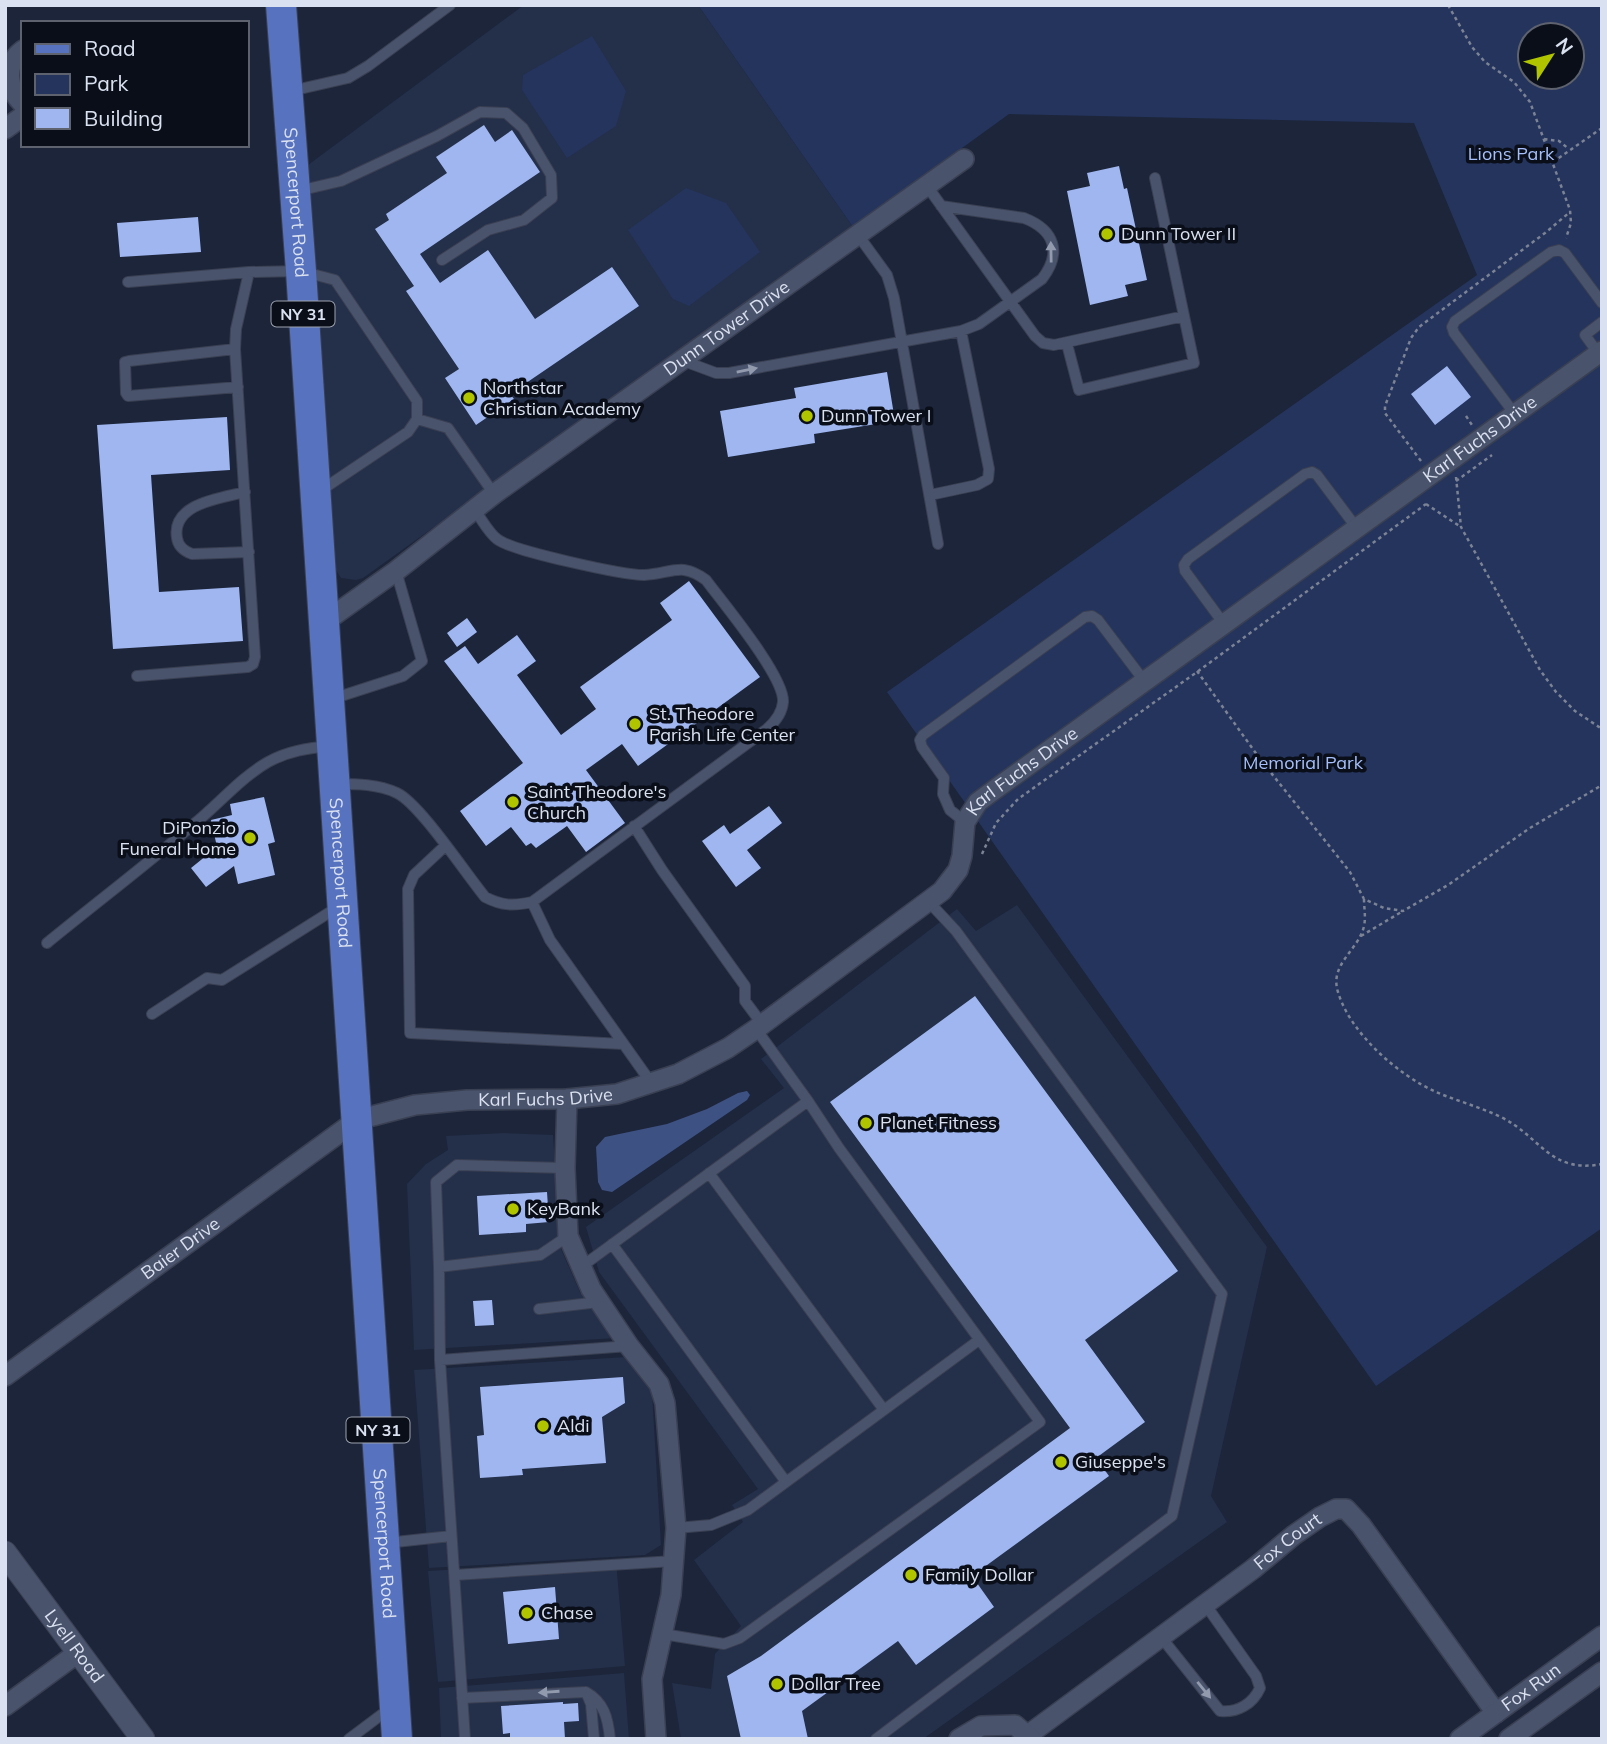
<svg xmlns="http://www.w3.org/2000/svg" width="1607" height="1744" font-family="Mulish,sans-serif">
  <rect width="100%" height="100%" fill="#1c253a"/>
  <path fill="#242f49" d="M524 5H698L853 227 363 578 356 580 341 578 336 570 308 165Z
    M1017 905 1267 1247 1211 1496 1227 1522 923 1739H681L672 1683 711 1689 715 1654 741 1626 694 1560 743 1522 732 1505 758 1489 599 1272 586 1227 784 1088 761 1059 957 909 976 931Z
    M504 1133 553 1135 561 1249 580 1292 617 1338 414 1350 407 1184 426 1164 448 1150 446 1136Z
    M627 1357 652 1392 661 1545 645 1555 429 1568 414 1370Z
    M616 1560 625 1666 438 1682 428 1571Z
    M624 1673 629 1739H441L439 1688Z"/>
  <path fill="#25345d" fill-rule="evenodd" d="M698 5H1602V1228L1376 1386 887 692 1477 275 1414 123 1009 114 853 227ZM1530 35H1572V77H1530Z
    M592 36 626 91 616 126 567 158 522 90 523 75Z
    M686 188 726 203 760 252 689 306 673 299 628 230Z"/>
  <path fill="#3e5183" d="M747 1091 750 1095 747 1100 612 1192 602 1190 598 1182 596 1147 605 1137 667 1124 707 1109 738 1093Z"/>
  <path fill="#9fb6f0" d="M484 125 495 142 512 130 540 172 420 254 440 283 488 250 535 319 612 267 639 306 510 394 514 399 476 425 445 378 459 369 406 291 414 286 375 229 389 220 386 214 447 173 436 157Z
    M1119 166 1124 189 1127 188 1147 280 1125 285 1128 296 1090 305 1067 191 1090 186 1087 173Z
    M198 217 201 252 120 257 117 223Z
    M1447 366 1471 397 1435 425 1411 394Z
    M887 372 895 421 814 434 815 443 728 457 720 411 796 398 794 388Z
    M227 417 230 470 151 475 159 592 239 587 243 641 113 649 97 425Z
    M689 581 760 677 638 766 622 744 586 770 625 823 586 852 567 826 536 848 531 843 526 846 511 827 486 846 460 811 523 763 444 661 465 646 478 664 517 635 536 661 517 675 561 735 596 709 580 687 672 620 660 603Z
    M467 618 477 632 457 647 447 633Z
    M264 797 275 842 268 844 275 875 238 884 234 866 206 887 191 868 217 847 211 820 232 815 230 804Z
    M769 806 782 823 747 850 761 868 736 887 702 841 724 825 730 834Z
    M975 996 1178 1271 1085 1340 1145 1422 1096 1458 1109 1476 972 1576 994 1607 916 1665 898 1641 802 1711 808 1739H741L727 1676 761 1656 1070 1428 830 1102Z
    M547 1192 549 1222 526 1224V1232L479 1235 477 1196Z
    M492 1300 494 1325 475 1326 473 1301Z
    M623 1377 625 1403 602 1417 606 1463 522 1469 523 1475 480 1478 477 1436 484 1435 480 1387Z
    M555 1587 559 1639 508 1644 503 1592Z
    M563 1702V1704L578 1703 579 1721 564 1722 565 1739H510V1733L503 1734 501 1706Z"/>
  <g fill="none" stroke-linecap="round" stroke-linejoin="round">
    <defs>
      <path id="service" d="M291 91 348 78 368 66 450 5
        M927 186 1035 336 1043 343 1054 345 1184 316 1155 178
        M298 191 341 181 437 136 480 112 506 113 523 128 551 175 552 198 524 220 488 230 442 260
        M858 235 887 275 894 298 938 544
        M128 282 249 272
        M1067 344 1079 390 1194 363 1184 316
        M235 349 129 361 125 362 126 393 128 396 238 387
        M1598 353 1585 335 1602 322
        M681 360 716 373H729L961 331 979 324 1042 279C1062 253 1055 230 1024 218L941 206
        M1514 413 1454 333 1452 327 1455 321 1551 252 1559 250 1565 253 1602 303
        M417 419 448 428 494 494
        M245 492C222 498 171 503 177 538 178 546 184 551 192 554L249 552
        M930 495 977 485 988 479 989 469 961 331
        M1224 624 1185 571 1184 565 1188 559 1305 474 1312 472 1317 475 1356 527
        M137 676 248 667 253 664 255 657 235 349 236 329 249 272 301 271 335 280 417 401V419L408 432 320 491
        M332 699 403 676 422 661 396 571
        M337 784C357 784 378 784 397 793 420 804 466 874 485 897 502 906 514 906 532 902L767 729C775 722 782 714 783 702 785 677 723 603 706 580 681 561 671 574 644 575 623 575 512 551 497 539 488 532 481 518 474 509
        M965 822 950 810 943 794 944 778 922 747 920 740 923 735 1085 617 1092 616 1098 620 1145 682
        M634 826 662 870 745 986V1001L762 1024
        M445 846 414 875 408 889 410 1033 623 1044
        M532 902 550 940 652 1084
        M47 943C96 903 146 865 194 824 219 804 240 778 268 762 288 751 308 748 331 746
        M152 1014 207 978 222 980 338 907
        M565 1168 457 1165 436 1182 439 1267 540 1255 568 1236
        M709 1173 884 1410
        M612 1244 786 1482
        M439 1267 440 1360
        M581 1267 808 1101
        M539 1309 599 1302
        M676 1528 711 1525 748 1510 979 1340
        M386 1543 451 1536
        M455 1575 674 1561
        M663 1634 724 1644 740 1638 1040 1422 839 1148 808 1101 756 1029
        M1161 1637 1220 1711C1237 1713 1253 1704 1260 1688L1256 1676 1205 1604
        M586 1692 591 1704 594 1739
        M462 1698 586 1692C604 1702 608 1718 610 1739
        M349 1739 389 1709
        M465 1739 440 1360 629 1346
        M876 1739 1172 1516 1222 1294 956 931 928 901"/>
      <g id="minor">
        <path d="M23 50C3 65 7 88 23 104"/>
        <path d="M5 129 23 116"/>
        <path id="s1" d="M323 623 396 571 494 494 964 159"/>
        <path d="M567 1099 565 1168 568 1236 591 1289 629 1346 659 1384 665 1403 676 1528 671 1595 652 1679 656 1739"/>
        <path id="s2" d="M5 1376 357 1120 415 1105 467 1100 567 1099 617 1094 678 1074 728 1048 756 1029 942 891 958 870 962 856 965 822 978 802 990 793 1602 351"/>
        <path d="M5 1706 79 1652"/>
        <path id="s3" d="M1028 1735 1253 1569 1294 1535 1320 1517 1336 1509H1346L1361 1525 1496 1713"/>
        <path d="M959 1739 981 1726 1015 1725 1031 1739"/>
        <path id="s4" d="M1460 1739 1602 1636"/>
        <path d="M1509 1739 1602 1672"/>
      </g>
      <g id="tertiary">
        <path id="s5" d="M5 1553 143 1739"/>
      </g>
      <g id="primary">
        <path id="s6" d="M281 5 301 271 397 1739"/>
      </g>
    </defs>
    <use href="#service" stroke="#3a4053" stroke-width="12"/>
    <use href="#minor" stroke="#3a4053" stroke-width="22"/>
    <use href="#tertiary" stroke="#3a4053" stroke-width="25"/>
    <use href="#primary" stroke="#3a4053" stroke-width="32"/>
    <path stroke="#7b8395" stroke-width="2.5" stroke-dasharray="3.5 3.5" stroke-linecap="butt" d="M1448 5 1472 47 1485 62 1514 82 1530 102 1570 210 1571 223 1566 238
      M1544 139 1559 141 1569 149
      M1553 162 1602 128
      M1466 416 1472 425
      M1421 461 1385 413V406L1411 338 1419 327 1545 233 1570 212
      M1456 477 1461 527 1540 670 1556 692 1575 711 1602 729
      M1456 481 1492 455
      M1426 504 1461 527
      M1197 671 1260 759 1350 872 1364 899 1384 908 1403 911 1448 885 1530 828 1602 785
      M982 854 996 823 1018 799 1197 672 1426 504
      M1364 899C1364 908 1366 917 1364 926 1359 950 1329 964 1338 992 1350 1033 1398 1075 1436 1092 1457 1101 1480 1107 1501 1117 1541 1137 1550 1174 1602 1164
      M1361 936 1403 911"/>
    <use href="#service" stroke="#49536c" stroke-width="10"/>
    <use href="#minor" stroke="#49536c" stroke-width="19"/>
    <use href="#tertiary" stroke="#49536c" stroke-width="23"/>
    <use href="#primary" stroke="#5772bf" stroke-width="30"/>
  </g>
  <defs><path id="oneway-solid" d="M-6-.8H1V-3.2L6.5 0L1 3.2V.8H-6Z" transform="scale(1.75)"/></defs>
  <g fill="#929aae">
    <use href="#oneway-solid" transform="translate(1051 252) rotate(-91)"/>
    <use href="#oneway-solid" transform="translate(747 370) rotate(-11)"/>
    <use href="#oneway-solid" transform="translate(1204 1690) rotate(51)"/>
    <use href="#oneway-solid" transform="translate(549 1692) rotate(176)"/>
  </g>
  <g fill="#b0c500" stroke="#0a0e18" stroke-width="2.5">
    <circle cx="1107" cy="234" r="7"/>
    <circle cx="469" cy="398" r="7"/>
    <circle cx="807" cy="416" r="7"/>
    <circle cx="635" cy="724" r="7"/>
    <circle cx="513" cy="802" r="7"/>
    <circle cx="250" cy="838" r="7"/>
    <circle cx="866" cy="1123" r="7"/>
    <circle cx="513" cy="1209" r="7"/>
    <circle cx="543" cy="1426" r="7"/>
    <circle cx="1061" cy="1462" r="7"/>
    <circle cx="911" cy="1575" r="7"/>
    <circle cx="527" cy="1613" r="7"/>
    <circle cx="777" cy="1684" r="7"/>
  </g>
  <g text-anchor="middle" stroke-width="7" stroke-linejoin="round" paint-order="stroke">
    <g fill="#0a0e18" stroke="#9ca2af" stroke-width="2">
      <rect x="271.5" y="301.5" width="63" height="25" rx="5"/>
      <rect x="346.5" y="1417.5" width="63" height="25" rx="5"/>
    </g>
    <g font-size="16" font-weight="bold" fill="#dae1f0">
      <text x="303" y="320">NY 31</text>
      <text x="378" y="1436">NY 31</text>
    </g>
    <g font-size="18" fill="#a5bffd" stroke="#0a0e18">
      <text x="1511" y="160">Lions Park</text>
      <text x="1303" y="769">Memorial Park</text>
    </g>
    <g font-size="18" fill="#dae1f0" stroke="#0a0e18">
      <text dy="6" stroke="none"><textPath href="#s6" startOffset="198">Spencerport Road</textPath></text>
      <text dy="6" stroke="none"><textPath href="#s1" startOffset="500">Dunn Tower Drive</textPath></text>
      <text dy="6" stroke="none"><textPath href="#s2" startOffset="1802">Karl Fuchs Drive</textPath></text>
      <text dy="6" stroke="none"><textPath href="#s2" startOffset="1236">Karl Fuchs Drive</textPath></text>
      <text dy="6" stroke="none"><textPath href="#s6" startOffset="870">Spencerport Road</textPath></text>
      <text dy="6" stroke="none"><textPath href="#s2" startOffset="626">Karl Fuchs Drive</textPath></text>
      <text dy="6" stroke="none"><textPath href="#s2" startOffset="217">Baier Drive</textPath></text>
      <text dy="6" stroke="none"><textPath href="#s6" startOffset="1542">Spencerport Road</textPath></text>
      <text dy="6" stroke="none"><textPath href="#s3" startOffset="324">Fox Court</textPath></text>
      <text dy="6" stroke="none"><textPath href="#s5" startOffset="116">Lyell Road</textPath></text>
      <text dy="6" stroke="none"><textPath href="#s4" startOffset="88">Fox Run</textPath></text>
    </g>
    <g font-size="18" fill="#dae1f0" stroke="#0a0e18" text-anchor="start">
      <text x="1121" y="240">Dunn Tower II</text>
      <text x="483" y="394">Northstar<tspan x="483" dy="21">Christian Academy</tspan></text>
      <text x="821" y="422">Dunn Tower I</text>
      <text x="649" y="720">St. Theodore<tspan x="649" dy="21">Parish Life Center</tspan></text>
      <text x="527" y="798">Saint Theodore's<tspan x="527" dy="21">Church</tspan></text>
      <text x="236" y="834" text-anchor="end">DiPonzio<tspan x="236" dy="21">Funeral Home</tspan></text>
      <text x="880" y="1129">Planet Fitness</text>
      <text x="527" y="1215">KeyBank</text>
      <text x="557" y="1432">Aldi</text>
      <text x="1075" y="1468">Giuseppe's</text>
      <text x="925" y="1581">Family Dollar</text>
      <text x="541" y="1619">Chase</text>
      <text x="791" y="1690">Dollar Tree</text>
    </g>
  </g>
  <rect width="1607" height="1744" fill="none" stroke="#dae1f0" stroke-width="14"/>
  <rect x="21" y="21" width="228" height="126" fill="#0a0e18" stroke="#5d626e" stroke-width="2"/>
  <rect x="35" y="44" width="35" height="10" fill="#5772bf" stroke="#5d626e" stroke-width="2"/>
  <text x="84" y="56" font-size="21" fill="#dae1f0">Road</text>
  <rect x="35" y="74" width="35" height="21" fill="#25345d" stroke="#5d626e" stroke-width="2"/>
  <text x="84" y="91" font-size="21" fill="#dae1f0">Park</text>
  <rect x="35" y="108" width="35" height="21" fill="#9fb6f0" stroke="#5d626e" stroke-width="2"/>
  <text x="84" y="126" font-size="21" fill="#dae1f0">Building</text>
  <g transform="translate(1551 56) rotate(54)"><circle r="33" fill="#0a0e18" stroke="#5d626e" stroke-width="2"/>
  <path d="M0-5L12 26L0 18L-12 26Z" fill="#b0c500"/>
  <text y="-10" font-size="19" font-weight="bold" text-anchor="middle" fill="#dae1f0">N</text>
  </g>
</svg>
